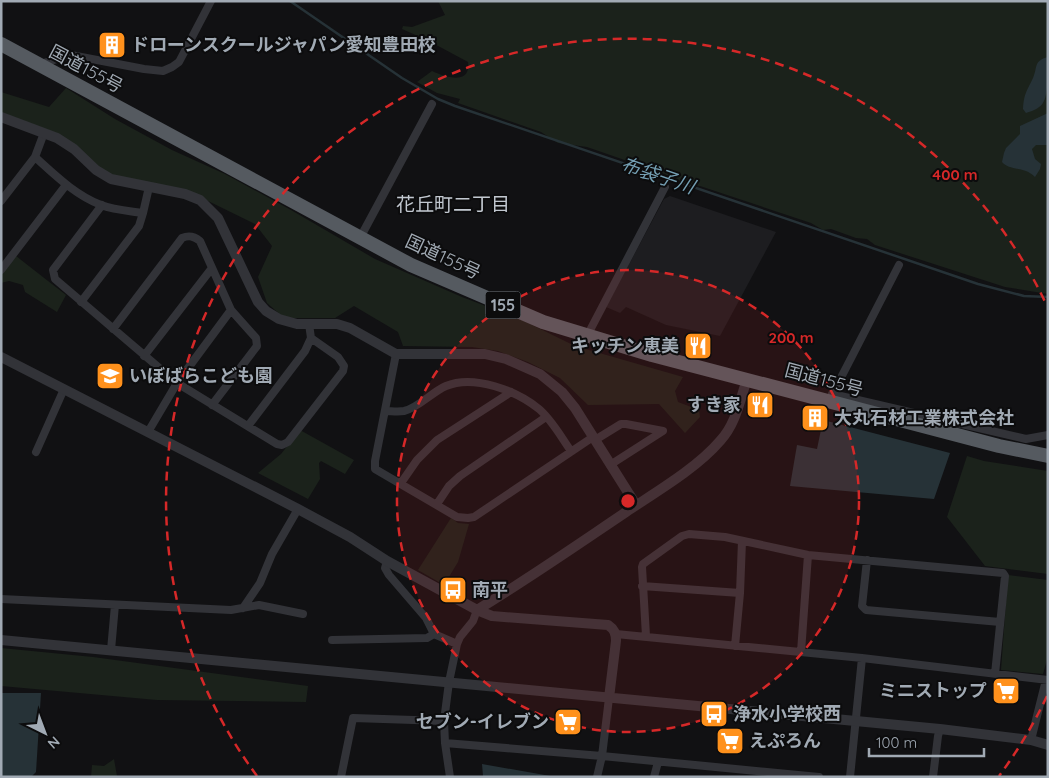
<svg xmlns="http://www.w3.org/2000/svg" width="1049" height="778" font-family="Quicksand,'Noto Sans JP',sans-serif">
  <rect width="100%" height="100%" fill="#111113"/>
  <path fill="#1d1d20" d="M670 196 776 232 720 336 666 325 626 307 620 313 606 307 664 199Z"/>
  <path fill="#1b221b" d="M438 1H1048V294L1005 287 875 245 867 239 856 238 831 229 823 230 811 223 700 186 677 182 665 174 587 147 558 143 541 132 458 103 460 99 437 93 417 82 432 71C445 77 471 86 468 62L427 40 428 38 420 37 402 29 403 26 412 27 445 15Z
    M66 88 115 119 172 150 225 174 291 210 375 259 462 297 520 319 575 346 683 377 675 391 678 402 699 410 700 417 685 433 659 404 588 405 560 378 528 362 498 351 472 347 403 346 398 332 354 306 335 318H284L267 303 258 277 272 246 255 224 204 199 122 178 100 170 68 140 1 113V92L49 107Z
    M16 256 66 295 57 312 25 292 23 285 9 281 1 283V274Z
    M300 430 354 460 345 474 321 461 319 463 320 479 308 499 258 473 281 454Z
    M967 456 984 461 1048 471V574L985 566 947 517Z
    M451 518 458 523 469 524 458 562 444 585 418 570Z
    M1008 575 1048 580V656L1043 674 1001 670Z
    M1 648 93 657 308 686 306 702 157 700 1 686Z
    M114 759 117 776 121 777H91L92 765 104 766Z"/>
  <path fill="#263237" d="M1048 57C1048 67 1048 78 1047 88 1045 104 1042 108 1026 113L1023 109C1024 93 1027 91 1033 78 1038 67 1033 61 1048 57Z
    M1048 113V145H1036L1032 149 1035 159 1041 164 1040 169 1035 177C1025 166 1009 171 1002 162L1004 153 1006 148 1020 134V126Z
    M823 420 950 453 934 499 790 486 797 445 817 449Z
    M1 693H41L36 772 31 777H1Z
    M482 764 556 777H464L483 776Z"/>
  <g fill="none" stroke-linecap="round" stroke-linejoin="round">
    <path stroke="#263237" stroke-width="2.5" d="M290 1 402 78 438 99 455 106 978 284 1024 296 1048 297"/>
    <path stroke="#323338" stroke-width="8" d="M40 64 71 55 144 69 163 71 172 67 179 62 211 1
      M44 133 35 157C55 175 75 195 101 205 114 210 130 211 143 213
      M1 201 35 157
      M102 205 53 270 55 279 177 383 277 444 282 445 288 442 343 371 344 366 338 357 311 338 309 324
      M360 238 432 104
      M1 270 66 185
      M81 302 139 226 143 213 149 187
      M113 329 182 238C189 235 194 236 200 241L231 310 256 338 257 346 212 405
      M587 336 665 187
      M396 354 375 461V469L457 517 468 518 474 517 593 437
      M144 356 212 268
      M832 394 1026 439 1048 435
      M831 397 899 265
      M385 411C391 411 398 412 404 411 418 408 432 392 446 386 474 374 517 391 539 409 552 420 561 437 571 451
      M248 426 305 351 311 338
      M148 432 177 383 231 310
      M595 440 621 424H626L663 431 610 465
      M36 452 64 389
      M401 483 417 460 437 440 511 392
      M437 504 449 486 460 476 546 417
      M867 560 862 606 866 610 1000 622
      M387 561 385 568 389 575 426 618 434 634 457 644
      M642 586 740 593
      M1 599 231 610 259 605 303 614
      M243 608 260 583 272 554 298 509
      M616 634 862 658 1048 680
      M646 636 642 567 643 564 682 536 689 534 725 537 808 555 1003 573 1005 576 995 674
      M332 640 427 638 434 634
      M735 646 740 593 742 541
      M111 650 115 605
      M801 652 808 555
      M1031 740 1046 680
      M445 743 602 756 819 777
      M341 777 353 718 444 721
      M450 777 445 743 444 721 449 682 457 644 460 637 473 621 477 610
      M597 777 602 756 609 698
      M654 777 658 762
      M850 777 862 658
      M933 777 938 736 940 729"/>
    <path stroke="#323338" stroke-width="10" d="M1 117 57 138 74 149 96 170 111 179 185 194 200 200 218 218 258 302 266 311 279 319 297 324H337L350 328 396 354H485L506 359 540 374 562 392 575 408 636 505
      M1 357 298 509 350 537 387 561 477 610 492 616 608 625C614 629 616 633 616 641L609 698
      M477 610C528 579 577 545 626 512 656 492 697 468 720 441 736 424 740 400 747 379
      M1 640 940 729 1031 740 1048 745"/>
    <path stroke="#555a60" stroke-width="14" d="M1 44 411 265 543 322 652 355 999 446 1048 456"/>
  </g>
  <circle cx="628" cy="501" r="231" fill="#d62828" fill-opacity=".12"/>
  <g fill="none" stroke="#d62828" stroke-width="2.5" stroke-dasharray="9 6">
    <circle cx="628" cy="501" r="231"/>
    <path d="M1047 696A462 462 0 0 1 999 776M257 776A462 462 0 1 1 1047 306"/>
  </g>
  <defs>
    <symbol id="building-square" viewBox="-11 -11 22 22"><rect x="-9" y="-9" width="18" height="18" rx="4" fill="#ff911c" stroke="#0c0c0d"/><path d="M-4-6H4V6H1V3H-1V6H-4ZM-2.5-4.3h1.7v1.8h-1.7ZM.8-4.3h1.7v1.8H.8ZM-2.5-1h1.7V.8h-1.7ZM.8-1h1.7V.8H.8Z" fill="#fff"/></symbol>
    <symbol id="restaurant-square" viewBox="-11 -11 22 22"><rect x="-9" y="-9" width="18" height="18" rx="4" fill="#ff911c" stroke="#0c0c0d"/><path d="M-5-6h1v4h1v-4h1v4h1v-4h1v5L-1.5 .5V6h-2V.5L-5-1ZM5-6V6H3V1.5H1.5Q1.5-4 5-6Z" fill="#fff"/></symbol>
    <symbol id="school-square" viewBox="-11 -11 22 22"><rect x="-9" y="-9" width="18" height="18" rx="4" fill="#ff911c" stroke="#0c0c0d"/><path d="M0-5L7-2L0 1L-7-2ZM-4 1L0 2.5L4 1V4Q0 6-4 4Z" fill="#fff"/></symbol>
    <symbol id="bus-square" viewBox="-11 -11 22 22"><rect x="-9" y="-9" width="18" height="18" rx="4" fill="#ff911c" stroke="#0c0c0d"/><path d="M-5-6H5V4H4V6H2V4H-2V6H-4V4H-5ZM-3.5-4V0h7V-4ZM-3.5 1.2v1.5H-2V1.2ZM2 1.2v1.5H3.5V1.2Z" fill="#fff"/></symbol>
    <symbol id="supermarket-square" viewBox="-11 -11 22 22"><rect x="-9" y="-9" width="18" height="18" rx="4" fill="#ff911c" stroke="#0c0c0d"/><path d="M-6-5.5h2.5l.6 2H6L4.5 2H-2.5L-4.4-4H-6ZM-1.5 3.2a1.3 1.3 0 1 0 .1 0ZM3 3.2a1.3 1.3 0 1 0 .1 0Z" fill="#fff"/></symbol>
  </defs>
  <g fill-rule="evenodd">
    <use href="#building-square" x="96" y="29" width="32" height="32"/>
    <use href="#restaurant-square" x="682" y="330" width="32" height="32"/>
    <use href="#school-square" x="94" y="360" width="32" height="32"/>
    <use href="#restaurant-square" x="744" y="389" width="32" height="32"/>
    <use href="#building-square" x="799" y="402" width="32" height="32"/>
    <use href="#bus-square" x="437" y="574" width="32" height="32"/>
    <use href="#supermarket-square" x="990" y="675" width="32" height="32"/>
    <use href="#bus-square" x="698" y="698" width="32" height="32"/>
    <use href="#supermarket-square" x="552" y="706" width="32" height="32"/>
    <use href="#supermarket-square" x="714" y="725" width="32" height="32"/>
  </g>
  <g text-anchor="middle" stroke-width="4" stroke-linejoin="round" paint-order="stroke">
    <rect fill="#0c0c0d" stroke="#747b82" stroke-width="1" x="485.5" y="291.5" width="35" height="27" rx="4"/>
    <g font-size="16" font-weight="bold" fill="#a1aab4">
      <text x="503" y="311">155</text>
    </g>
    <g font-size="18" font-weight="bold" fill="#a1aab4" stroke="#0c0c0d" text-anchor="start">
      <text x="131" y="51">ドローンスクールジャパン愛知豊田校</text>
      <text x="679" y="352" text-anchor="end">キッチン恵美</text>
      <text x="129" y="382">いぼばらこども園</text>
      <text x="741" y="411" text-anchor="end">すき家</text>
      <text x="834" y="424">大丸石材工業株式会社</text>
      <text x="472" y="596">南平</text>
      <text x="987" y="697" text-anchor="end">ミニストップ</text>
      <text x="733" y="720">浄水小学校西</text>
      <text x="549" y="728" text-anchor="end">セブン-イレブン</text>
      <text x="749" y="747">えぷろん</text>
    </g>
    <g font-size="18" fill="#a1aab4" stroke="#0c0c0d">
      <text transform="translate(86 69) rotate(28)" y="6">国道155号</text>
      <text transform="translate(443 257) rotate(25)" y="6">国道155号</text>
      <text transform="translate(824 380) rotate(15)" y="6">国道155号</text>
    </g>
    <g font-size="19" font-style="italic" fill="#749fb3" stroke="#0c0c0d">
      <text transform="translate(658 175) rotate(19)" y="7">布袋子川</text>
    </g>
    <g font-size="19" fill="#c2c8d0" stroke="#0c0c0d">
      <text x="453" y="211">花丘町二丁目</text>
    </g>
  </g>
  <circle cx="628" cy="501" r="8" fill="#d62828" stroke="#0c0c0d" stroke-width="2.5"/>
  <g font-size="15" text-anchor="middle" font-weight="bold" fill="#d62828" stroke="#0c0c0d" stroke-width="4" stroke-linejoin="round" paint-order="stroke">
    <text x="955" y="180">400 m</text>
    <text x="791" y="343">200 m</text>
  </g>
  <rect width="1049" height="778" fill="none" stroke="#a1aab4" stroke-width="5"/>
  <g transform="translate(45 733) rotate(138)" stroke="#0c0c0d" stroke-width="4" paint-order="stroke">
  <path d="M0-4L9 19L0 12L-9 19Z" fill="#a1aab4"/>
  <text y="-8" font-size="14" font-weight="bold" text-anchor="middle" fill="#a1aab4">N</text>
  </g>
  <path d="M869 748v8h115v-8" fill="none" stroke="#a1aab4" stroke-width="2.5"/>
  <text x="876" y="748" font-size="15" fill="#a1aab4" stroke="#0c0c0d" stroke-width="4" paint-order="stroke">100 m</text>
</svg>
